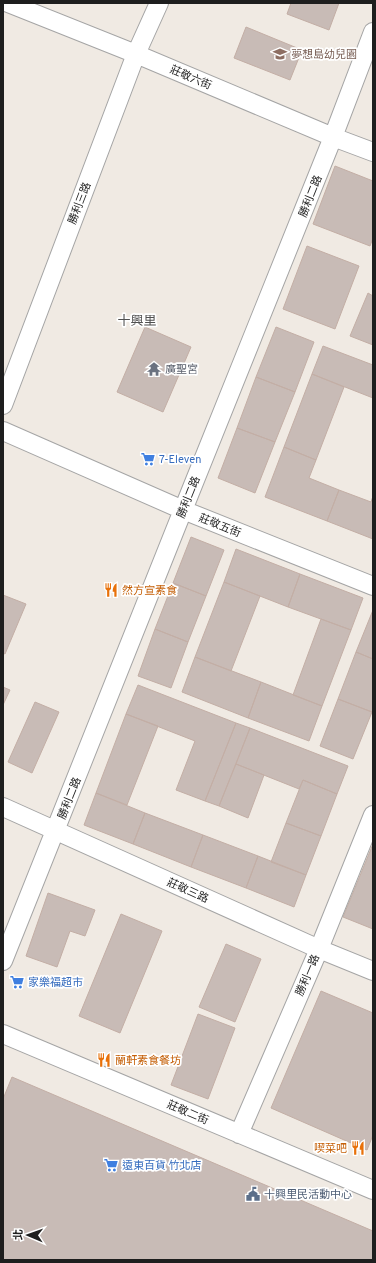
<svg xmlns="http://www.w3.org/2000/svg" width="376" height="1263" font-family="Overpass,'Noto Sans TC',sans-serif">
  <rect width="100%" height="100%" fill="#f0eae3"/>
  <path fill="#c8bbb6" stroke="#c3aea5" d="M291 3H339L329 30 287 14Z
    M246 27 302 50 290 80 234 58Z
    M335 166 373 181V238L370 246 313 224Z
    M307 246 359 266 335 329 283 309Z
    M368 293 373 296V345L350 336Z
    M145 327 191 347 163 412 117 392Z
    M276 327 314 342 295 392 256 377Z
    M323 346 373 365V398L312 374Z
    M312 374 344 387 316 460 284 447Z
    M256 377 295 392 275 442 237 428Z
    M237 428 275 442 255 493 218 478Z
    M284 447 316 460 309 478 339 490 327 521 265 497Z
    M339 490 371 502 373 496V539L327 521Z
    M191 537 224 550 206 596 173 583Z
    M236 549 300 574 288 607 224 582Z
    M300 574 363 598 351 630 288 607Z
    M224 582 260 596 231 671 195 657Z
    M173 583 206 596 188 642 155 629Z
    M3 595 26 604 5 654 3 653Z
    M373 610V659L356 652Z
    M321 619 351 630 322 706 293 695Z
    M155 629 188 642 171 688 138 676Z
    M356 652 373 659V709L372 712 338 699Z
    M195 657 261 682 248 718 182 692Z
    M261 682 322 706 309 741 248 718Z
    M138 685 236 723 205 801 176 790 195 741 126 714Z
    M3 687 10 690 3 705Z
    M338 699 372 712 353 759 320 746Z
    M35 702 59 712 32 773 8 762Z
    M126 714 158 726 127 805 96 793Z
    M236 723 250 728 219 806 205 801Z
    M250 728 348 766 337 794 303 780 299 789 236 764Z
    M236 764 264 775 248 818 219 806Z
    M303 780 337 794 321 836 286 823Z
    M96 793 145 813 133 844 84 825Z
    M145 813 203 835 191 867 133 844Z
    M286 823 321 836 306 875 271 862Z
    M203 835 258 856 246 888 191 867Z
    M373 844V929L343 917Z
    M258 856 306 875 294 907 246 888Z
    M48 893 95 910 85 936 70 931 57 967 26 956Z
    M121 914 162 931 120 1033 79 1016Z
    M226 944 261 959 235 1022 199 1007Z
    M321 991 373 1013V1135L367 1150 271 1108Z
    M198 1014 235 1028 208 1099 171 1085Z
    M12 1077 373 1231V1260H3V1099Z"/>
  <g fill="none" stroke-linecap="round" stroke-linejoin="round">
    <defs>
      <path id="street" d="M8 3 136 54 333 137 373 152
        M3 405 136 54 159 3
        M3 431 183 510 373 586
        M3 807 319 949 373 971
        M3 961 183 510 333 137 373 32
        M3 1034 373 1190
        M239 1134 319 949 373 815"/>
    </defs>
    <use href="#street" stroke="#a5a5a5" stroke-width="20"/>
    <use href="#street" stroke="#fff" stroke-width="18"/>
  </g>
  <defs>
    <symbol id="school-bare" viewBox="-9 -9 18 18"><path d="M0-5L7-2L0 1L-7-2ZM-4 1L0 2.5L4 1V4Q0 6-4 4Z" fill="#8d6e63" stroke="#fff" stroke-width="2.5" paint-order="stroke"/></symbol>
    <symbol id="temple-bare" viewBox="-9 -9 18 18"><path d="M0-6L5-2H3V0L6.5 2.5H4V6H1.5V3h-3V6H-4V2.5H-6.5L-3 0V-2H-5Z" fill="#6b7280" stroke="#fff" stroke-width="2.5" paint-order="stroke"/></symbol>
    <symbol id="supermarket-bare" viewBox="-9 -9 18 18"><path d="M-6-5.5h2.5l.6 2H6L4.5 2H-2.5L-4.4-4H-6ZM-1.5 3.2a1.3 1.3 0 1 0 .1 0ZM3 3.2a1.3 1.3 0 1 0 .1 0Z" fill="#3f7fe0" stroke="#fff" stroke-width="2.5" paint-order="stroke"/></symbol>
    <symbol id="restaurant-bare" viewBox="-9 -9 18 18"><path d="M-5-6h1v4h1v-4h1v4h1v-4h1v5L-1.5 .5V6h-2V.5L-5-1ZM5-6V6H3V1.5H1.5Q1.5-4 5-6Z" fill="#e8710a" stroke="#fff" stroke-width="2.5" paint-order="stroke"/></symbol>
    <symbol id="civic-bare" viewBox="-9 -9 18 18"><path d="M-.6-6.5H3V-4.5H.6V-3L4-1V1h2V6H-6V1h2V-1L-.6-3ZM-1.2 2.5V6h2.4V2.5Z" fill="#5c6f8a" stroke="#fff" stroke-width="2.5" paint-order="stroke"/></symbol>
  </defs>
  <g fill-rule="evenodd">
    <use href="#school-bare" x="270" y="44" width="20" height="20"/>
    <use href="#temple-bare" x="144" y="359" width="20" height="20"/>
    <use href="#supermarket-bare" x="138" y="449" width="20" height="20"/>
    <use href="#restaurant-bare" x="101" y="580" width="20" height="20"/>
    <use href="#supermarket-bare" x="7" y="972" width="20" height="20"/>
    <use href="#restaurant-bare" x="94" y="1050" width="20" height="20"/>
    <use href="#restaurant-bare" x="348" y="1138" width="20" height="20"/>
    <use href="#supermarket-bare" x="101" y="1155" width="20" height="20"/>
    <use href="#civic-bare" x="243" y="1184" width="20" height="20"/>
  </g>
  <g text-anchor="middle" stroke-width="3.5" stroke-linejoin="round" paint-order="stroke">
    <g font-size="11" fill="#785e54" stroke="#fff" text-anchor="start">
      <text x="291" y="58">夢想島幼兒園</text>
    </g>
    <g font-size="11" fill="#1e1e1e" stroke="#fff">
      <text transform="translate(191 77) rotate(23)" y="4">莊敬六街</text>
      <text transform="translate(310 196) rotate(-68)" y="4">勝利二路</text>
      <text transform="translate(79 203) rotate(-69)" y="4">勝利三路</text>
      <text transform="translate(188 497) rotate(-68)" y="4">勝利二路</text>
      <text transform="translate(220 525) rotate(22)" y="4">莊敬五街</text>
      <text transform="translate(69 798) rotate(-68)" y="4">勝利二路</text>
      <text transform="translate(188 890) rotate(24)" y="4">莊敬三路</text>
      <text transform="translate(307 975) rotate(-67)" y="4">勝利一路</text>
      <text transform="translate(188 1112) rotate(23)" y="4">莊敬二街</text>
    </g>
    <g font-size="11" fill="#5b616d" stroke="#fff" text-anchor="start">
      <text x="165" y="373">廣聖宮</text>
    </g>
    <g font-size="11" fill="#366cbe" stroke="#fff" text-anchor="start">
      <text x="159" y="463">7-Eleven</text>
      <text x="28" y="986">家樂福超市</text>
      <text x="122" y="1169">遠東百貨 竹北店</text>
    </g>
    <g font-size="11" fill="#c56008" stroke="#fff" text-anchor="start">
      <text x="122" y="594">然方宣素食</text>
      <text x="115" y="1064">蘭軒素食餐坊</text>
      <text x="347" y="1152" text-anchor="end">喫菜吧</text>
    </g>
    <g font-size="11" fill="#4e5e75" stroke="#fff" text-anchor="start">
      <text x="264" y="1198">十興里民活動中心</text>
    </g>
    <g font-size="13" fill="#515151" stroke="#fff">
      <text x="137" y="325">十興里</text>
    </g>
  </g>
  <rect width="376" height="1263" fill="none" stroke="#1e1e1e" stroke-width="8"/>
  <g transform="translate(28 1235) rotate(272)" stroke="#ffffff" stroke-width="3" paint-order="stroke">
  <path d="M0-3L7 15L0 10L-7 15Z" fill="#1e1e1e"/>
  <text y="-6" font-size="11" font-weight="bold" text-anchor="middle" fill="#1e1e1e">北</text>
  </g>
</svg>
